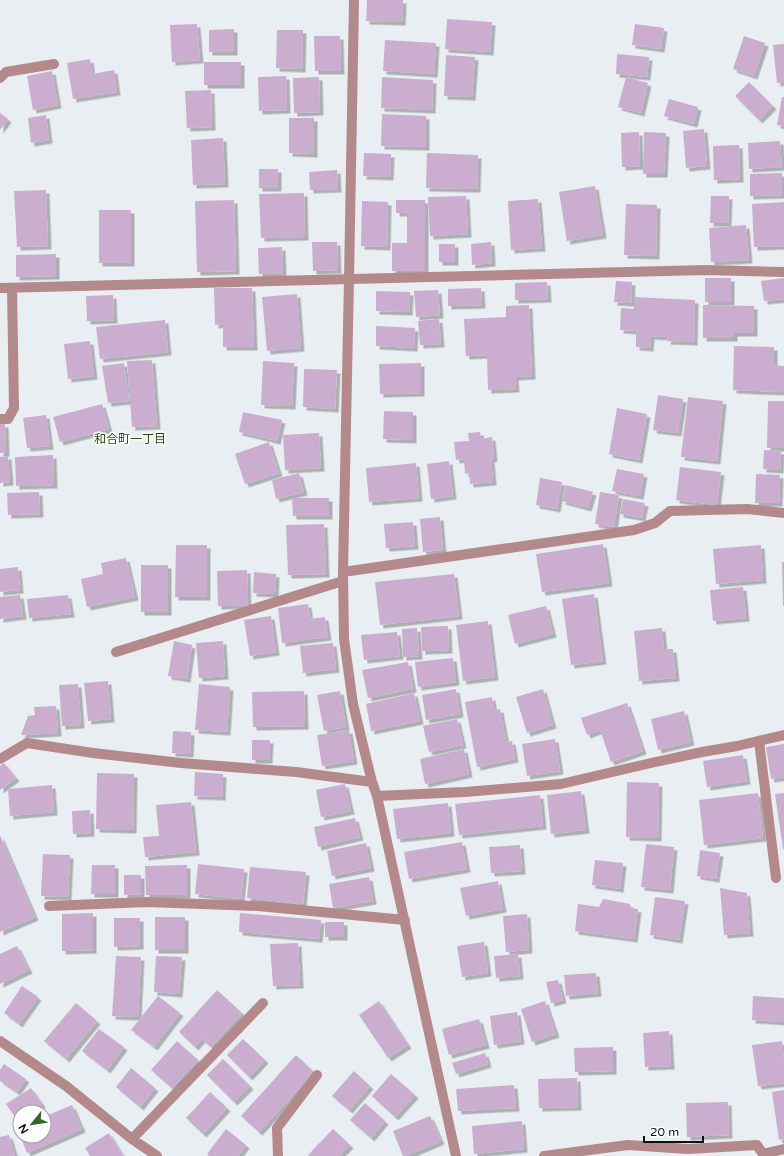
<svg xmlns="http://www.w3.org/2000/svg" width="784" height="1156" font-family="'Varela Round','Noto Sans JP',sans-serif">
  <defs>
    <filter id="shadow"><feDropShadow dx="3.5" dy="3.5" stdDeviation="0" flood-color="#0004"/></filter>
  </defs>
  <rect width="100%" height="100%" fill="#e9eef2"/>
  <path fill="#cbaecf" filter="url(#shadow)" d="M367 0H403L402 22 366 21Z
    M447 19 492 22 490 52 445 49Z
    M197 24 200 60 172 62 170 25Z
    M635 24 664 28 661 49 632 45Z
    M234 29V52H209V30Z
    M277 30H303L302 69 276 68Z
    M314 36H340L341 71H315Z
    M744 36 765 43 754 76 733 69Z
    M385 40 436 43 434 74 383 71Z
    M784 44V82L777 83 773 45Z
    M617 54 649 57 647 77 616 74Z
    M446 55 475 57 472 97 444 96Z
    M90 59 92 74 114 70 117 92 73 99 67 63Z
    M204 62H241V85H204Z
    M52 71 58 105 33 110 27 76Z
    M286 76 287 110 259 111 258 77Z
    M319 77 320 112 294 113 293 78Z
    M382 77 433 80 432 110 381 108Z
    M626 77 648 83 641 113 618 107Z
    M749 82 773 106 759 120 735 96Z
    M211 90 212 127 187 128 185 91Z
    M782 97H784V126L777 125Z
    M669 99 698 107 694 124 664 116Z
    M0 113 8 119 0 130Z
    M382 114 426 116V147L381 146Z
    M46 115 49 140 31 143 28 118Z
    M289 118H314V154L289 153Z
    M704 129 707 166 686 168 683 131Z
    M639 132 640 166 622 167 621 133Z
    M644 132 666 133 664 174H643Z
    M223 138 225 184 193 185 191 140Z
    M780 141 782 167 749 169 748 143Z
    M739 145 740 179 714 180 713 146Z
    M364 153 391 154 390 177 363 176Z
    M427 153 478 155 477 189 426 188Z
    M259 169H278V188H259Z
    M337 170 338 189 310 190 309 172Z
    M782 173V195L750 196V174Z
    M595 186 603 235 567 241 559 192Z
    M46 190 48 246 17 247 14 191Z
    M304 193 305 237 261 238 259 194Z
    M466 196 468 234 430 236 428 197Z
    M711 196H729L728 223H710Z
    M538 199 542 248 511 250 508 201Z
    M234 200 236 271 197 272 195 201Z
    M396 200H425V271H392V243H407V213H396Z
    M362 201 388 202 387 247 361 246Z
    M784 202V246L754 247 752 204Z
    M626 204 657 205 656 256 624 255Z
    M99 210H131V263H99Z
    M746 225 749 260 711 262 709 228Z
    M312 242H337L338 270 313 271Z
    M491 242 492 263 472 265 471 244Z
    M439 244H455V262H439Z
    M282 247 283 273 259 274 258 248Z
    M56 254V276L16 277V255Z
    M705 278H731V302H705Z
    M784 278V299L764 301 761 281Z
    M616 281 632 282 631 303 614 302Z
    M547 282 548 299 515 300V283Z
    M214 288H252L254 347H223V324L215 325Z
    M481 288 482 305 448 306V289Z
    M438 290 440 315 416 317 414 291Z
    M376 291 410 292 409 312 376 311Z
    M297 294 301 348 267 351 262 297Z
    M113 295 114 320 87 321 86 296Z
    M634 297 695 300 694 342 667 341 668 337 651 336 650 348 636 347V331L620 330 621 308 634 309Z
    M529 305 532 376 515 377 516 389 488 390 487 355 466 356 464 319 506 317V306Z
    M703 305 754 306V333H734V338H703Z
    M439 319 441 344 420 345 418 321Z
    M165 320 168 352 100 359 96 327Z
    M376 326 415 328 414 348 376 346Z
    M90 341 94 376 68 379 64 344Z
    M734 346 774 347V365L784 366V392L733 390Z
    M152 360 157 426 132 427 127 361Z
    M263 361 294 363 292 406 261 405Z
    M124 363 129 401 108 403 102 366Z
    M421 363V393L380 394 379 364Z
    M304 369 337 370 335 409 303 407Z
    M658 395 683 399 678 433 653 430Z
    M688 397 723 401 717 461 681 457Z
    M768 401H784V448H767Z
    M102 404 109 429 60 442 53 417Z
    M617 408 647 414 639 460 609 454Z
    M384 411 413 412V440L383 439Z
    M243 412 282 420 277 441 239 432Z
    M46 415 50 446 27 448 23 418Z
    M0 424H5L6 453H0Z
    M480 432 481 439 492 437 494 458 491 459 493 482 470 484 469 473 465 474 464 459 456 460 454 442 469 441 468 433Z
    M319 433 321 468 285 470 283 435Z
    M269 442 279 473 245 484 235 454Z
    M764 450 781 451 780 470 763 469Z
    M53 455 54 485 16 486 15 457Z
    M8 456 10 482 0 483V457Z
    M449 461 453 496 431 499 427 464Z
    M416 463 419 498 369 502 366 468Z
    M680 467 721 472 717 505 676 500Z
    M617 469 644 474 640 496 612 491Z
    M299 473 304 492 276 499 272 480Z
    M756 474 780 475 779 503H755Z
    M540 478 562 482 557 509 536 505Z
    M566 485 593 492 588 508 562 501Z
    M39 492 40 514 8 515 7 493Z
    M600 492 619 495 614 527 595 524Z
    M292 498H329V516H293Z
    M623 499 645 503 642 518 620 514Z
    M440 517 443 550 423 552 420 519Z
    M413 522 415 546 386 548 384 524Z
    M324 524 326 574 288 575 286 525Z
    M603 544 609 583 542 592 536 554Z
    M176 545H207V597H175Z
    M761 545 763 580 716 584 713 549Z
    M126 558 135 597 87 607 81 579 103 574 101 563Z
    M782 562H784V606H783Z
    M141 565H168V612H141Z
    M18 567 20 590 0 592V569Z
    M247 570 248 605 218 606 217 571Z
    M254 572 276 574 275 594 253 593Z
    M454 574 459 616 380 625 375 582Z
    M743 587 746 618 713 621 710 590Z
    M594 594 603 661 571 665 562 599Z
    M20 595 23 616 0 619V597Z
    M68 595 71 614 29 618 27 599Z
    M308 604 310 619 325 617 328 637 282 643 278 608Z
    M546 606 553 634 515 644 508 615Z
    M271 616 276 652 250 656 244 620Z
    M488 621 495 677 463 681 456 625Z
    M448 626 449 650 422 651 421 627Z
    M417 628 419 656 403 657 402 629Z
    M662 628 664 649H673L676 678 639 681 634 631Z
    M397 632 400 656 364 660 361 635Z
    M174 641 192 645 187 679 168 676Z
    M223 641 225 676 199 678 196 643Z
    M333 643 336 669 303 673 300 646Z
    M453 658 456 682 418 687 415 662Z
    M408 662 413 689 368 698 362 670Z
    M108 681 111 719 88 721 84 683Z
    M78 684 81 725 62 726 59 685Z
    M199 684 230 687 227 732 195 730Z
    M456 689 460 714 426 720 422 695Z
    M543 689 553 725 527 733 516 697Z
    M304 691 305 726 253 727 252 692Z
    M340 691 346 727 324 731 317 695Z
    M414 693 420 721 371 731 366 704Z
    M492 697 494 710 500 709 506 742 512 741 515 759 477 767 465 702Z
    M627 703 643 751 611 762 600 730 587 735 581 718Z
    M56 706 58 733 21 735 28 716 35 715 34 707Z
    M684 711 691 742 658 750 651 719Z
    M457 719 463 745 429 752 423 726Z
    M349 730 354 761 322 766 317 735Z
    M173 731 191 732 190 754 172 753Z
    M555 739 560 771 527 776 522 744Z
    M252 740H270L269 760H252Z
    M784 744V777L771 779 766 747Z
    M464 749 469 774 425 784 420 759Z
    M743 755 747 781 707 787 703 761Z
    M4 763 16 778 0 790V766Z
    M195 772 223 774 222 797 194 796Z
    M97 773 134 774 133 830 96 829Z
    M627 782 659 783 658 838 626 837Z
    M345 784 351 811 321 817 316 790Z
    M52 785 54 812 10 816 8 789Z
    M581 791 586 830 551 834 547 795Z
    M758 793 763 838 704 845 699 800Z
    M784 793V849H783L775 794Z
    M540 795 543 826 459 835 455 804Z
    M191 802 196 852 145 857 143 837 159 836 156 805Z
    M448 803 451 833 397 839 393 809Z
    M90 810 91 833 73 834 72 811Z
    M355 818 360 837 318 847 314 827Z
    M0 835 35 917 0 932Z
    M462 842 467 869 409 879 404 852Z
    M366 843 371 868 332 876 327 851Z
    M646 844 674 847 670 890 641 887Z
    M520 845 522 871 491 873 489 847Z
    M700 850 720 853 716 879 697 876Z
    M43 854 70 855 68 897 41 896Z
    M595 860 623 863 620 889 592 885Z
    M198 864 244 869 241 899 195 894Z
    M92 865H115V894H91Z
    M187 865V895H146L145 866Z
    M250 867 306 872 303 904 247 898Z
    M124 875H141V894L124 895Z
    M369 877 373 901 333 908 329 884Z
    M498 881 503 909 466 916 460 888Z
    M720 888 747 893 750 933 724 935Z
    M655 897 685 901 679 940 650 935Z
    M603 899 630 904V908L638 909 634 939 575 931 578 904 599 907Z
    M93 913V950L62 951V914Z
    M240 913 321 920 319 939 239 932Z
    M527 914 529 950 506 952 503 916Z
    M155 917H185V950H155Z
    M114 918H140V946L114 947Z
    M325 922H344V937H325Z
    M484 942 488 973 462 977 457 946Z
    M298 943 300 985 273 986 270 944Z
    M17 946 29 970 0 984V954Z
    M518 954 520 976 496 978 494 956Z
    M116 956 141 957 138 1017 112 1016Z
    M156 956 182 957 179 994 154 992Z
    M596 973 598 993 566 996 564 975Z
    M558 980 563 1000 551 1003 546 982Z
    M22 986 38 997 19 1024 4 1013Z
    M217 990 242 1013 211 1047 202 1039 195 1047 179 1032Z
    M158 996 180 1013 154 1047 131 1030Z
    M753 996 784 998V1022L752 1020Z
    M379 1001 408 1045 388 1058 359 1015Z
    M545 1001 556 1034 532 1042 521 1009Z
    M76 1003 97 1021 66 1059 44 1041Z
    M517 1012 521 1041 494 1045 490 1016Z
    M479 1019 486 1045 449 1055 442 1029Z
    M99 1029 124 1047 107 1070 82 1051Z
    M669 1031 671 1066 645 1067 643 1033Z
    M243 1039 265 1060 249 1077 227 1055Z
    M177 1041 198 1060 172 1088 151 1070Z
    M782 1041 784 1060V1083L758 1086 752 1045Z
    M613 1047V1071L575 1072 574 1048Z
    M485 1053 488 1064 456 1074 452 1063Z
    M296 1055 314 1072 259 1132 241 1116Z
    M223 1059 250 1086 234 1102 207 1075Z
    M4 1064 26 1079 17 1092 0 1081V1070Z
    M131 1068 155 1088 140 1107 116 1087Z
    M354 1071 370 1086 349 1110 332 1096Z
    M391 1074 415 1095 395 1117 372 1096Z
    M577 1078 578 1107 539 1108 538 1079Z
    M514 1085 516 1108 458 1111 456 1089Z
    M31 1088 42 1104 29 1112H20V1118L17 1120 6 1104Z
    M784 1090V1139L779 1140 772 1092Z
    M210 1092 227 1108 203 1134 186 1118Z
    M728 1102 729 1135 687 1137 686 1103Z
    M365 1103 385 1121 371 1138 350 1120Z
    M72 1105 82 1129 27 1153 17 1128 20 1127V1136H44V1117Z
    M430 1116 441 1141 406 1156H403L393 1131Z
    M522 1121 524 1149 474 1154 472 1126Z
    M226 1129 246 1145 238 1156H209L207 1154Z
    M333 1129 350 1145 339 1156H310L308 1155Z
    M109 1133 123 1156H90L85 1148Z
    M9 1135 15 1155 0 1156V1137Z"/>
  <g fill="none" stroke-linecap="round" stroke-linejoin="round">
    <path stroke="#b4898b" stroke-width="10" d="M354 0 349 279 343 572 344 639 353 704 372 782 377 796 456 1156
      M0 78 6 72 54 64
      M0 288 705 270 784 272
      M0 419H8L14 408 12 288
      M343 572 634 530 655 523 670 511 747 509 784 513
      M116 652 343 581
      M759 741 776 878
      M0 759 27 743 93 753 181 763 296 772 372 782
      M377 796 465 792 561 784 651 763 702 752 737 746 784 735
      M49 906 147 902 258 906 405 920
      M0 1041 66 1086 132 1139 157 1156
      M132 1139 263 1003
      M763 1154 784 1149
      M278 1156 277 1128 317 1075
      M544 1156 628 1145 688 1149 757 1145 764 1156"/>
  </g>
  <g text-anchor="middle" stroke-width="3" stroke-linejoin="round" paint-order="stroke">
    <g font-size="12" fill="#234d12" stroke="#fff">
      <text x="130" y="443">和合町一丁目</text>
    </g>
  </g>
  <g transform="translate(32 1124) rotate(240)"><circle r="19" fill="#ffffff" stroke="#9f9fa0"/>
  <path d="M0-3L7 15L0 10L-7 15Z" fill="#356424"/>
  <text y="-6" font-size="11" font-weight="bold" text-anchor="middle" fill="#0f1011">N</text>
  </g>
  <path d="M644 1136v6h59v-6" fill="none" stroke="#0f1011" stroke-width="2"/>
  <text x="650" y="1136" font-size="12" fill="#0f1011" stroke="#ffffff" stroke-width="3" paint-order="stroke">20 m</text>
</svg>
